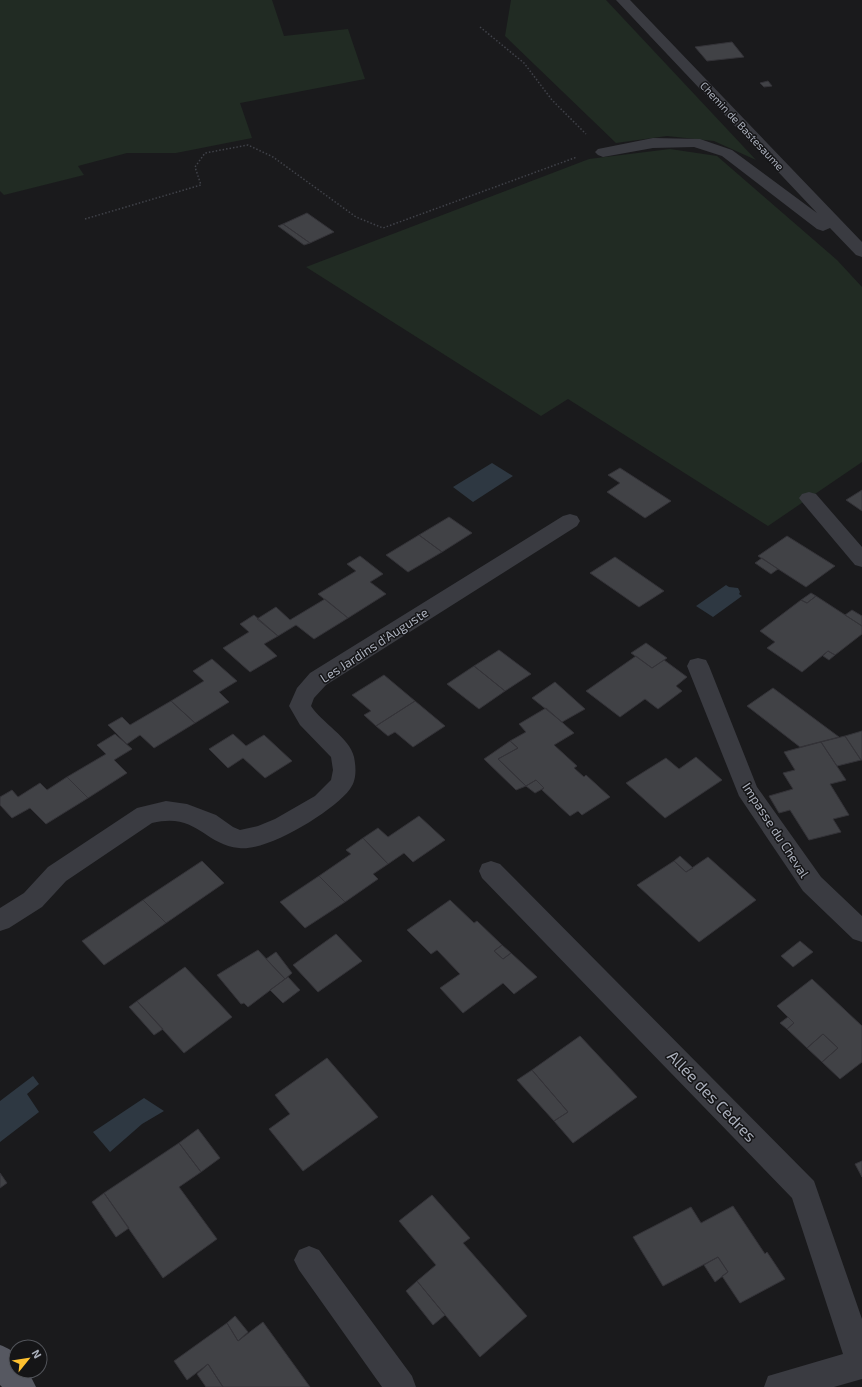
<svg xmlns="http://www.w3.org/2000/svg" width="862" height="1387" font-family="'Exo 2',sans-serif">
  <rect width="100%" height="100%" fill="#1a1a1c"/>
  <path fill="#212b23" d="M0 0H272L284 36 348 29 365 79 240 103 252 138 176 153H127L78 166 84 175 4 195 0 191Z
    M511 0H606L756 160 714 141 667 136 616 143 505 36Z
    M670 149 717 156 837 260 862 287V462L768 526 568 399 541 416 306 267 589 159Z"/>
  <path fill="#2e3842" d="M492 463 513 476 473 502 453 487Z
    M726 585 729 587 738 588 740 592 739 594 742 596 713 617 696 606Z
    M33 1076 39 1084 27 1094 39 1112 0 1142V1101Z
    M144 1098 164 1111 142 1124 110 1152 93 1132Z"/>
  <path fill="#414246" stroke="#343338" d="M732 42 744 57 707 61 695 47Z
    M768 81 772 86 764 87 760 83Z
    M307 213 334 232 310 243 283 224Z
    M283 224 310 243 304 245 278 226Z
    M620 468 671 501 645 518 607 492 620 483 608 475Z
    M862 490V511L846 500Z
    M449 517 472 533 442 552 419 535Z
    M419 535 442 552 408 572 386 555Z
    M787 536 835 566 806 587 758 556Z
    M360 556 383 574 370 582 386 594 348 618 318 594 356 571 347 564Z
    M615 557 664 591 639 607 590 573Z
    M762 558 778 569 771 574 755 563Z
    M811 593 816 596 807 603 801 600Z
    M816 596 862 626V634L835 655 828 651 802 672 767 648 775 642 760 631 801 600 807 603Z
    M325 599 348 618 314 639 296 625 278 636 257 619 276 607 290 620Z
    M852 610 862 616V626L845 615Z
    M254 615 278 636 264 644 277 656 250 672 223 648 249 632 240 624Z
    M646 643 667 658 652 668 631 653Z
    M499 650 531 674 505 691 474 666Z
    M828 651 835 655 829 660 823 656Z
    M636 656 652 668 664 660 687 677 676 686 682 691 658 709 645 699 620 717 586 691Z
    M212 659 237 681 219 692 229 702 195 723 171 701 204 681 193 671Z
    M474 666 505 691 479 709 447 684Z
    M384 675 415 701 376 726 364 715 371 711 352 695Z
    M555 682 585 709 562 722 532 698Z
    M773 688 839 737 800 747 747 706Z
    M171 701 195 723 154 748 140 735 127 744 108 725 122 717 130 725Z
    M415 701 445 726 413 747 395 732 388 736 376 726Z
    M546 708 574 733 554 745 577 766 574 768 584 777 586 775 610 797 582 815 578 811 570 816 542 790 544 788 536 780 526 786 498 759 518 748 510 741 526 732 519 724Z
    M862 731V760H861L845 736Z
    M115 734 132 749 114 760 127 773 88 798 67 777 106 754 97 745Z
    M233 734 246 746 264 735 292 761 265 778 243 758 228 768 209 749Z
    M845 736 861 760 837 766 821 742Z
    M510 741 518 748 498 759 526 786 516 790 484 759Z
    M821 742 846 780 830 784 849 815 833 819 841 832 809 840 790 810 779 813 769 796 793 789 783 773 795 770 784 752Z
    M696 757 722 780 665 818 626 783 666 758 679 769Z
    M67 777 88 798 46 824 30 808 12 818 0 805V797L12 790 18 797 40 783 47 790Z
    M536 780 544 788 535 793 526 786Z
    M419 816 445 840 413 862 404 853 388 864 363 838 378 828 388 837Z
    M363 838 388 864 373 874 378 879 345 902 319 876 351 854 346 850Z
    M680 856 693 868 686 872 674 861Z
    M708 857 756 900 699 942 637 885 674 861 686 872Z
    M202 861 224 883 166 923 143 900Z
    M319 876 345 902 305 928 280 902Z
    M143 900 166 923 104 965 82 941Z
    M450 900 474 923 477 921 502 945 494 951 503 959 511 953 537 977 514 994 503 983 463 1013 440 988 460 974 437 950 431 954 407 930Z
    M336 934 362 961 318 992 293 965Z
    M800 941 813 952 793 967 781 956Z
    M502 945 511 953 503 959 494 951Z
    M258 950 285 979 248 1007 244 1003 241 1004 217 975Z
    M276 952 292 973 285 979 266 959Z
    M185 967 232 1017 184 1053 137 1001Z
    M288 977 300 990 283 1003 270 990Z
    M812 979 862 1026V1062L840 1079 822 1062 838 1048 823 1034 807 1048 787 1029 794 1023 777 1006Z
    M137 1001 163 1029 154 1035 129 1007Z
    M788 1017 794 1023 787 1029 780 1023Z
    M823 1034 838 1048 822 1062 807 1048Z
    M580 1036 637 1097 573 1143 554 1121 568 1112 532 1070Z
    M327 1058 378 1117 303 1171 269 1129 290 1114 275 1095Z
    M532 1070 568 1112 554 1121 517 1080Z
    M198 1129 220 1158 201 1172 179 1143Z
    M179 1143 201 1172 179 1187 217 1239 163 1278 104 1193Z
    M862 1161V1177L855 1164Z
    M0 1173 7 1183 0 1188Z
    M104 1193 129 1228 116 1237 92 1202Z
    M432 1195 470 1238 463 1243 527 1316 480 1357 417 1281 436 1265 399 1221Z
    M733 1206 765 1254 767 1252 785 1279 740 1303 722 1276 728 1272 718 1257 663 1286 633 1237 691 1207 701 1223Z
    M718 1257 728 1272 715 1282 704 1265Z
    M417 1281 445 1315 433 1325 406 1291Z
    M235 1316 248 1332 238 1341 227 1323Z
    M263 1322 310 1387H223L208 1364 187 1380 174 1361 227 1323 238 1341Z
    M208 1364 223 1387H206L197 1374Z"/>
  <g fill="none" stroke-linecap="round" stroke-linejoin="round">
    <path stroke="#404249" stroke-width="1.5" stroke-dasharray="1.5 2" stroke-linecap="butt" d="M480 27 524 63 552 100 586 134
      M85 219 201 185 195 167 205 153 248 145 273 157 356 217 383 228 577 157"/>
    <path fill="#3a3b41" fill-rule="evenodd" d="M616 0H630L862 242V257L856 255 830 228 823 231 817 229 722 156 694 147 653 148 603 157 598 155 595 152 598 149 653 138 700 139 732 150 817 213Z
      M809 492 816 494 862 547V567L855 565 802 502 799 498 802 494Z
      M570 514 577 516 580 521 577 526 326 685 314 698 311 706C321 722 350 738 354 757 356 767 357 780 350 789 334 811 267 852 239 848 203 844 197 812 152 823L66 881 42 907 9 928 0 931V908L24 893 48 867 137 808 166 801 187 804 216 815 233 827 240 830 258 826 275 819 315 796 331 780 333 770 331 757 300 725 289 706 297 688 310 673 563 516Z
      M698 658 706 660 709 666 757 787 821 877 862 916V942L853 939 803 891 739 796 687 666 690 660Z
      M491 861 500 864 814 1181 862 1319V1379L834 1387H764L768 1376 843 1354 792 1198 482 878 479 871 482 864Z
      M309 1246 319 1250 412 1376 416 1387H382L299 1270 294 1260 299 1250Z"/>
    <path fill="#565861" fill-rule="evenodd" d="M0 1345C16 1351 16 1354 16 1371H28L36 1387H2L0 1385Z"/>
  </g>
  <g text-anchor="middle" stroke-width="3" stroke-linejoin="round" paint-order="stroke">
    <g font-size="11" fill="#abb0bc" stroke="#151517">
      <text transform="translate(742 126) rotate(47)" y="4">Chemin de Bastesaume</text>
    </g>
    <g font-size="13" fill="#abb0bc" stroke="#151517">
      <text transform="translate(374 645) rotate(-33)" y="5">Les Jardins d'Auguste</text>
      <text transform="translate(776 830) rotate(57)" y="5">Impasse du Cheval</text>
    </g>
    <g font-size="16" fill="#abb0bc" stroke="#151517">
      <text transform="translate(712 1096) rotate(46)" y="6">Allée des Cèdres</text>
    </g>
  </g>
  <g transform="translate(28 1359) rotate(60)"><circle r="19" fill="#151517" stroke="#515359"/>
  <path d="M0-3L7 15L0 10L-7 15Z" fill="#fec130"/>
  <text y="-6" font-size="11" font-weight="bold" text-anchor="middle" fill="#abb0bc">N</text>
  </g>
</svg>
